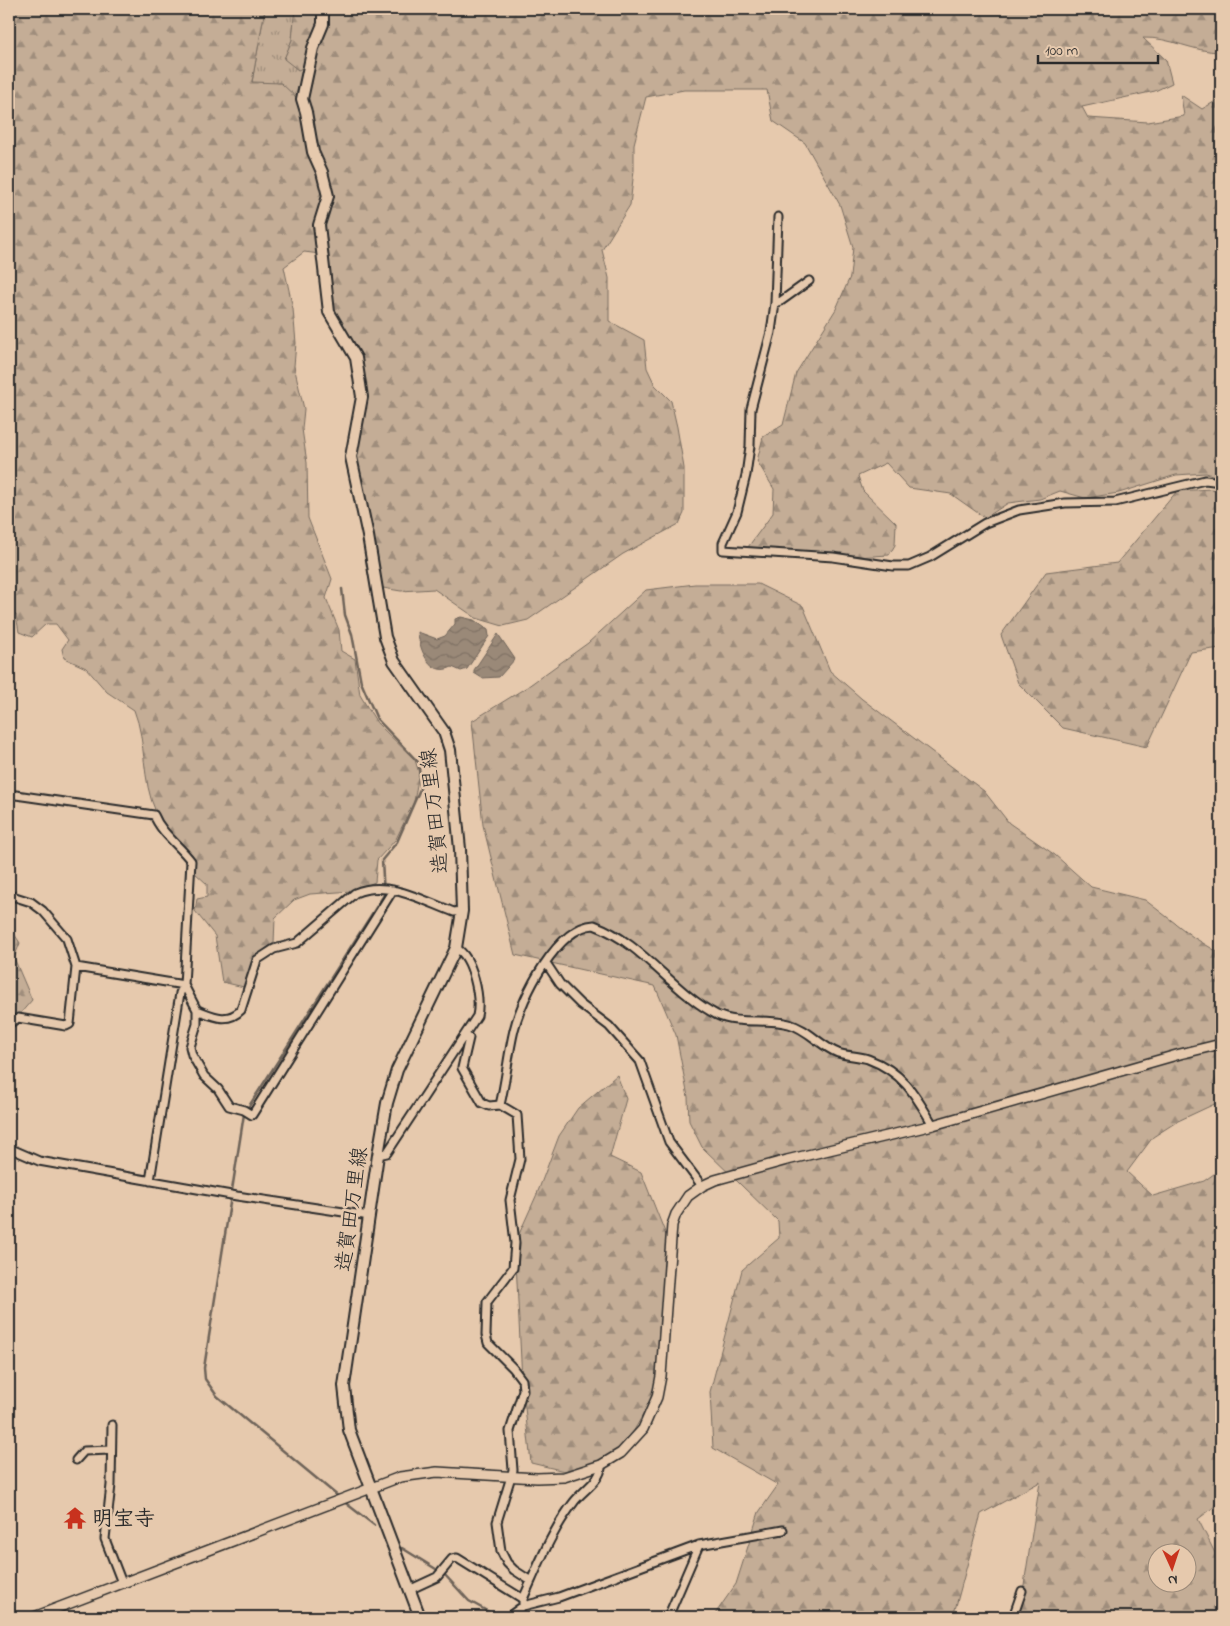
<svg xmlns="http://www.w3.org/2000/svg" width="1230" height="1626" font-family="'Indie Flower','Klee One',sans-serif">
  <defs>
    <pattern id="grass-tufts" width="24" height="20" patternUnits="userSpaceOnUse" patternTransform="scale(1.25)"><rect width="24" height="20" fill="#c4ad96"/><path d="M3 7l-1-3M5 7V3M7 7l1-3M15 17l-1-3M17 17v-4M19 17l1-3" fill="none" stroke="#9f8d7b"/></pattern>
    <pattern id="forest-firs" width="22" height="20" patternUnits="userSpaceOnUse" patternTransform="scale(1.25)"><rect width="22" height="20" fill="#c4ad96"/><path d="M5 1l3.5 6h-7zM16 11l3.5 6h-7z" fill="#9f8d7b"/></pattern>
    <pattern id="water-waves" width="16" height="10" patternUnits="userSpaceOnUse" patternTransform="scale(1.25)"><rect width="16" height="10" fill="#9a8978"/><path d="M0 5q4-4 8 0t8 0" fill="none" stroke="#7e7063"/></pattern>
  </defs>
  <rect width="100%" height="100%" fill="#e6c9ad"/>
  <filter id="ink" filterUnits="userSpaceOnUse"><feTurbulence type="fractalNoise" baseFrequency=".02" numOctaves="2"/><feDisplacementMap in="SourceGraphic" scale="10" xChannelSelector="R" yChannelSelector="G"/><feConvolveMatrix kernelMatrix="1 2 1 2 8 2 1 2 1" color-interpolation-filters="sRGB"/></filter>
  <g filter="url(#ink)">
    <path fill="url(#grass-tufts)" stroke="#786c60" d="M265 9H295L292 40 284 59 307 66 298 99 252 82Z"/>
    <path fill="url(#forest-firs)" stroke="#786c60" fill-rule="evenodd" d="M9 9H265L252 82 281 83 298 99 325 196 320 254 304 252 284 267 293 309 296 343 294 366 304 409 302 429 307 463 308 518 332 579 326 598 339 630 341 651 355 659 360 695 377 723 415 760 419 773 414 802 396 839 377 860 375 882 352 891 310 894 294 900 275 918 274 943C256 954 249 966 244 987L222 982 215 936 195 911 197 899 207 897V884L194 872C192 844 167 837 156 812 141 780 147 743 134 710L107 692 86 668 64 658 62 649 68 640 56 624H46L32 637 19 632 16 615 9 611Z
      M295 9H320V23L307 66 298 70 284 59 292 40Z
      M328 9H1221V52C1193 52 1170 37 1143 38L1166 60 1172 83 1155 91 1082 107 1088 118 1148 122 1184 116 1181 95 1202 109 1221 98V478L1206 473 1176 475 1119 493 1085 498 1060 491 1040 499 1008 503 985 518 951 494 909 488 886 463 858 476 863 491 896 523 895 545 889 555 857 557 748 547 773 513 774 489 757 461 763 437 783 425 796 373 836 309 850 277 853 247 840 205 805 143 773 121 767 90H684L646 97 634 144V170L630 205 602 250 609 278V321L644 340 647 368 655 385 671 401 677 427 684 468V513L679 524 623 554 528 620 503 626 476 618 434 589 401 591 383 588 379 580 355 457 366 397 333 311 323 225 332 196 317 151 306 98Z
      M1211 489 1221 491V648L1191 652 1147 747 1063 728 1018 683 1001 635 1046 572 1117 563 1177 491Z
      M695 584H758L803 606 830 671 862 699 984 791 1009 823 1055 855 1091 887 1145 900 1193 937 1221 954V1101L1178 1121 1153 1137 1127 1172 1153 1196 1204 1181 1221 1169V1502L1198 1519 1221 1565V1617H1019L1040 1482 981 1514 953 1617H713L736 1584 759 1512 778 1485 713 1448 710 1392 742 1270 779 1238 778 1221 702 1147 689 1121 688 1097 676 1035 655 986 515 955 483 825 472 721 527 687 588 643 646 590ZM1158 1554H1188V1584H1158Z
      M9 926 20 943 14 958 32 1000 19 1015 9 1021Z
      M617 1075 626 1099 610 1157 641 1172 670 1245 659 1387 621 1453 577 1474 531 1463 522 1380 515 1243 537 1194 559 1136 578 1108Z"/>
    <path fill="url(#water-waves)" stroke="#6e6359" d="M461 617 474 620 488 630 489 636 467 669 461 671 452 667C430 678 419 649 418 632L437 639 445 636 455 624V619Z
      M498 634 515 659 499 677 482 678 474 673V670Z"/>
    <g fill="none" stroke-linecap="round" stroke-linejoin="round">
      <path stroke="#6e6359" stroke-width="2.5" d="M339 1497 217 1396 205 1379 204 1368 244 1114 384 895 382 860 397 842 420 789 419 763 377 719 361 682 352 634 345 615 342 589
        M343 1501 374 1525
        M402 1548 444 1574 469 1601 498 1617"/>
      <defs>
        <path id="minor" d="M778 217 775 303 771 332 751 409 750 446 746 475 737 512 723 543V550L833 557 893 566H909L930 557 985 523 1019 510 1065 503 1115 502 1205 480 1221 482
          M775 303 781 301 809 281
          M9 794 154 815C161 833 179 845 191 861L184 985 180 993 150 1181
          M9 895 31 902 43 911 67 939 76 967 70 1024 66 1026 18 1018 9 1024
          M546 963 560 984 580 1004 609 1026 640 1061 669 1142 702 1186
          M76 967 184 985 197 1010V1024L190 1047 192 1055 204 1076 218 1089 229 1106 244 1110 252 1115 393 890
          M197 1010C213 1016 227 1024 241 1010L257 960 274 949 297 943 355 893C387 879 424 901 454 912L462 911
          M466 1036 469 1038 462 1068 482 1103 489 1106 500 1105 517 1115 520 1159 510 1200 515 1243 513 1268 487 1302 486 1335 488 1343 513 1368 522 1380 523 1390 510 1431 513 1470 497 1522 501 1551 507 1563 514 1570 531 1581
          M500 1105C506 1080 508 1055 514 1030 522 997 557 927 594 925 643 943 672 992 717 1015 738 1025 766 1018 789 1024 808 1029 820 1046 838 1053 847 1056 858 1056 868 1059 903 1072 915 1094 933 1125
          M9 1148 39 1161 237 1196 370 1216
          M378 1155 387 1153 477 1016C481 998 473 957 456 948
          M112 1425 111 1485 105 1539 122 1583
          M76 1460 84 1451 111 1450
          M409 1590 437 1577 452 1559 457 1558 523 1599
          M523 1606V1599C538 1566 552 1530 574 1502 582 1491 603 1479 601 1465
          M508 1617 523 1606 559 1597 699 1545 783 1530
          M668 1617 699 1545
          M1013 1617 1022 1591"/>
        <path id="tertiary" d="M34 1617 400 1477 437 1472 537 1478 564 1477 601 1465 621 1453 643 1429 657 1397 661 1376 672 1225 676 1214 688 1196 702 1186 715 1180 787 1160 933 1125 1180 1054 1221 1044"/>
        <path id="secondary" d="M323 9V24L313 48 302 99 306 112 313 152 322 172 328 196 319 225 329 312 356 358 362 397 351 457 368 536 385 637 394 661 444 732 450 750 460 849 462 911 456 948 397 1070 387 1103 378 1155 344 1386 349 1430 420 1617"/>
      </defs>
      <use href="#minor" stroke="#2b2b2b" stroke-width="11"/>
      <use href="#tertiary" stroke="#2b2b2b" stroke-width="12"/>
      <use href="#secondary" stroke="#2b2b2b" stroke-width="14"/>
      <use href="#minor" stroke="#e6c9ad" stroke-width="7"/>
      <use href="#tertiary" stroke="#e6c9ad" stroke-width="9"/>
      <use href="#secondary" stroke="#e6c9ad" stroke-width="10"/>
    </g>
  </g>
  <defs>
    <symbol id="temple-bare" viewBox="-9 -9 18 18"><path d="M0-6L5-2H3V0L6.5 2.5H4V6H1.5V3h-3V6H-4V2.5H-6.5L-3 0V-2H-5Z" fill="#c8321e" stroke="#e6c9ad" stroke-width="2.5" paint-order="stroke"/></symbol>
  </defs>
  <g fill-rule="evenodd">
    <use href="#temple-bare" x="59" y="1502" width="32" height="32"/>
  </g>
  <g text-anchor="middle" stroke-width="5" stroke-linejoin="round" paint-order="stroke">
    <g font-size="21" fill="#2b2b2b" stroke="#e6c9ad">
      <text transform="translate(434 811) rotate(-96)" y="7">造賀田万里線</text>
      <text transform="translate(351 1209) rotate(-82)" y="7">造賀田万里線</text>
    </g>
    <g font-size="21" font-weight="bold" fill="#2b2b2b" stroke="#e6c9ad" text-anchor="start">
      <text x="92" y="1525">明宝寺</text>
    </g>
  </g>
  <rect width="1230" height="1626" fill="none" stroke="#e6c9ad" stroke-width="30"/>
  <rect x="15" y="15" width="1200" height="1596" fill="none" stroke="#2b2b2b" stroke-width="2" filter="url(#ink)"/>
  <g transform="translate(1172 1568) rotate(177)"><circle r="24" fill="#e6c9ad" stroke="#9b8a79"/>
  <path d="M0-4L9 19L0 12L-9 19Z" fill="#c8321e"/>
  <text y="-8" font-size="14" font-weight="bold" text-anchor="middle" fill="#2b2b2b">N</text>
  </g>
  <path d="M1038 55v8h120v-8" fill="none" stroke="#2b2b2b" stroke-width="2.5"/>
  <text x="1045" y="55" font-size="15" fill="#2b2b2b" stroke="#e6c9ad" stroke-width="4" paint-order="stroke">100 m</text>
</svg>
